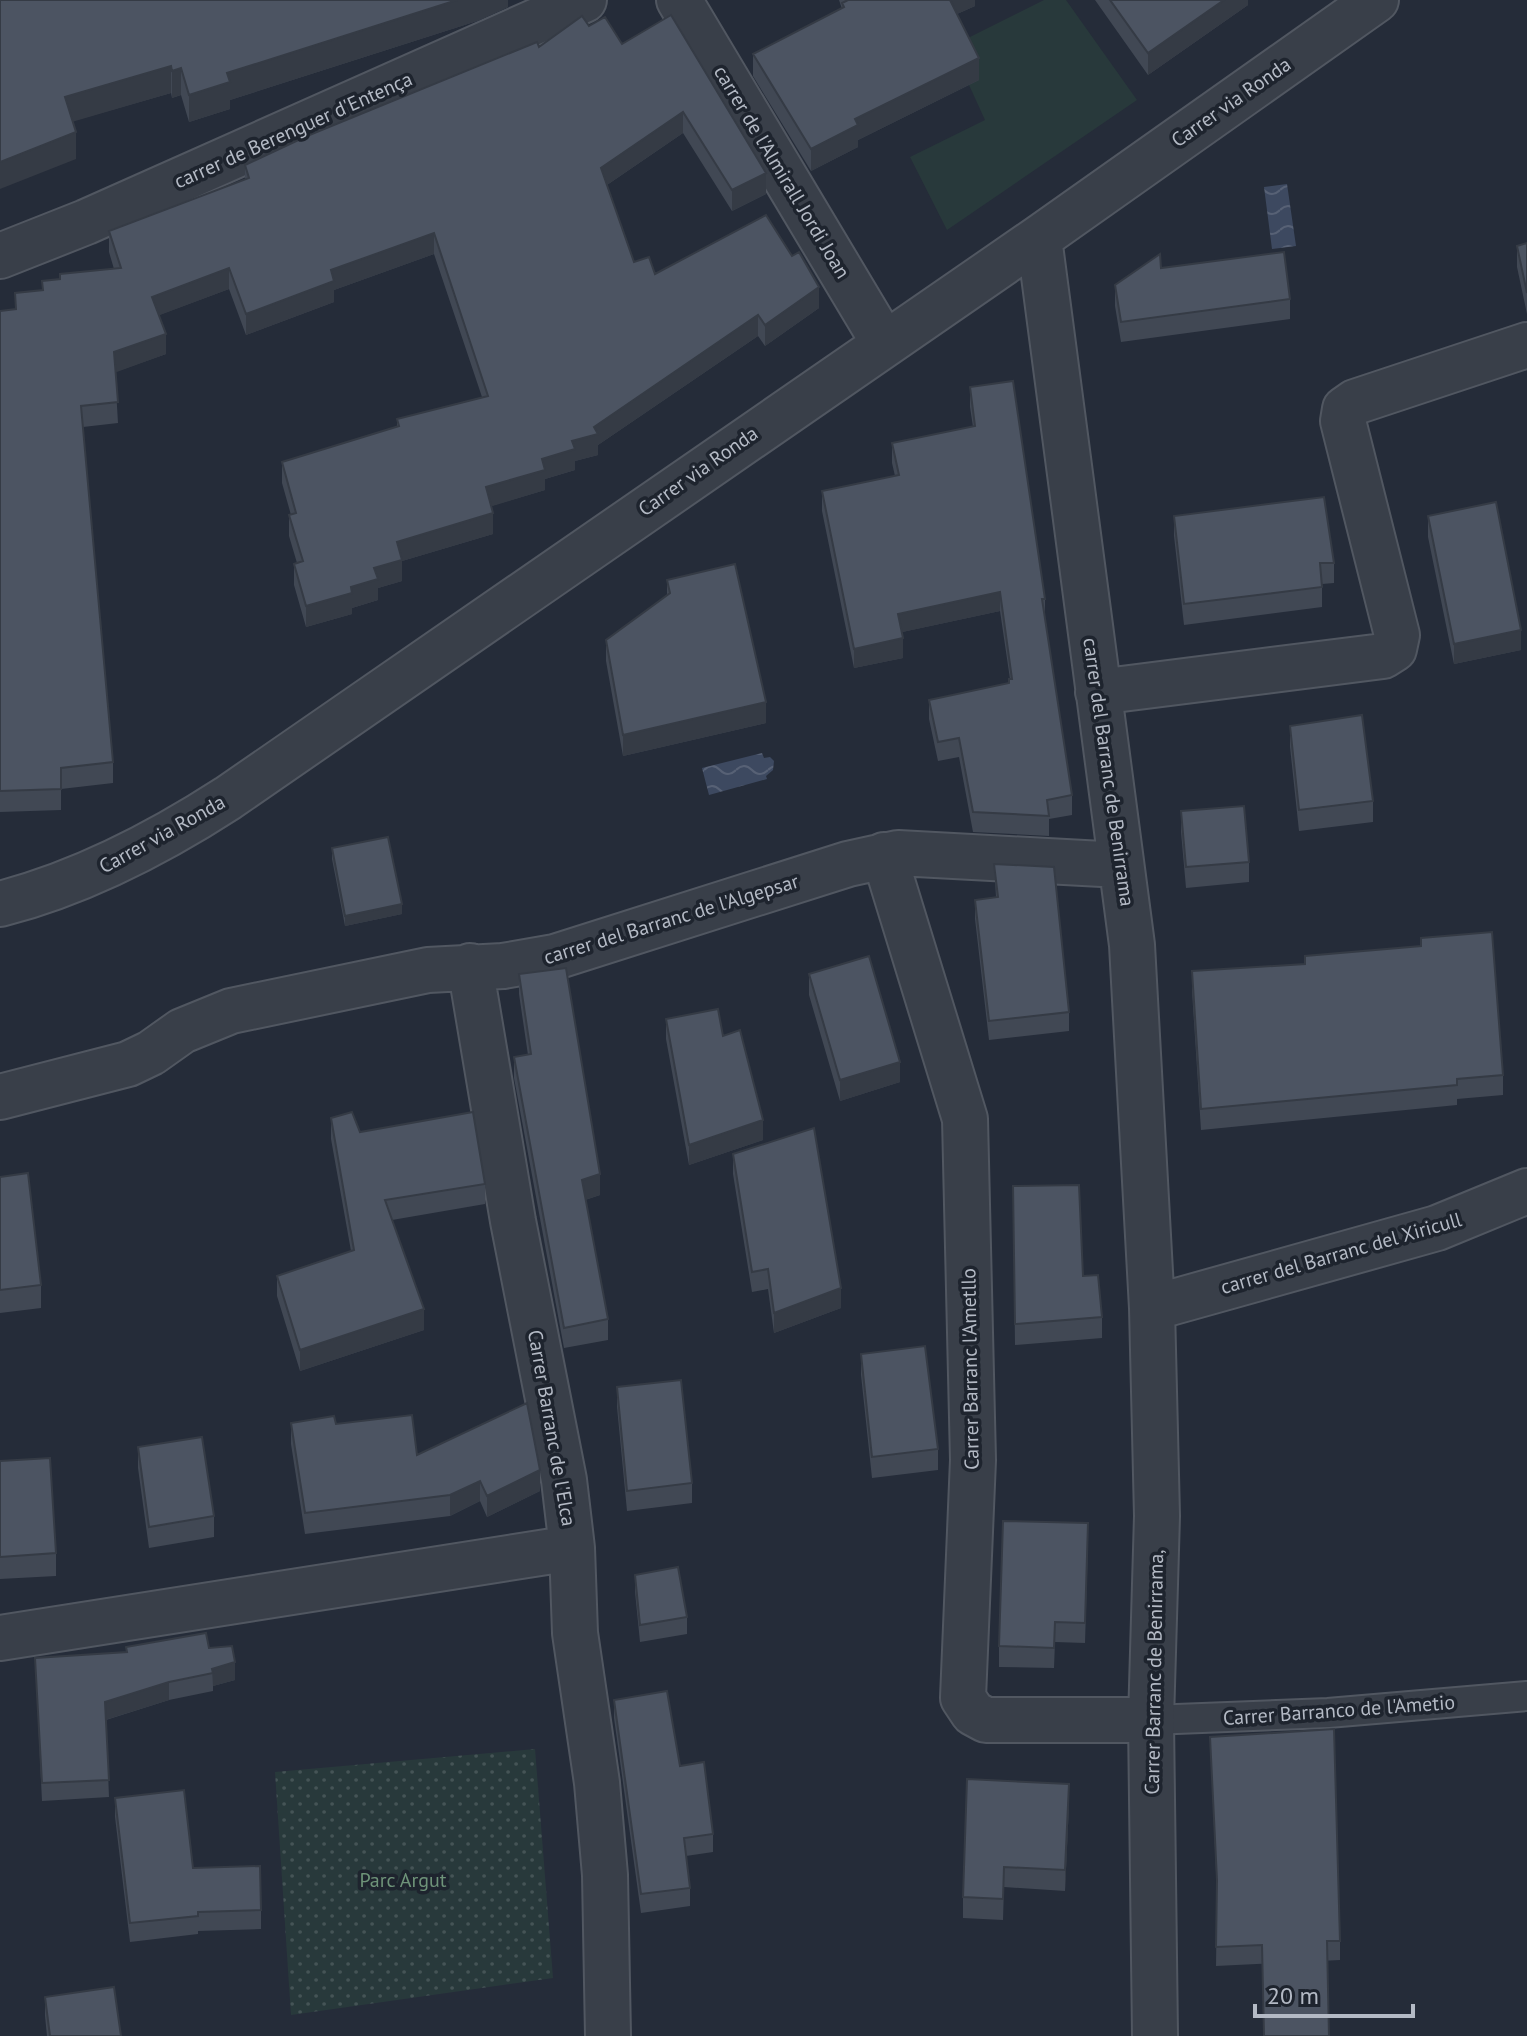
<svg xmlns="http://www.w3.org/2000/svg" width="1527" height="2036" font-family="'PT Sans',sans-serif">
  <defs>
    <pattern id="park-dots" width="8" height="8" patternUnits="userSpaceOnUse" patternTransform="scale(2)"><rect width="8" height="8" fill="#28393b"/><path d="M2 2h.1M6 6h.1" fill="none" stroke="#455456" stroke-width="1.8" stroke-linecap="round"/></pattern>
    <pattern id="water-waves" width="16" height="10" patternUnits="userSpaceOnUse" patternTransform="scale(2)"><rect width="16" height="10" fill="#3d4960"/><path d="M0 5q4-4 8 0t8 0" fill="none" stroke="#576175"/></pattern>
  </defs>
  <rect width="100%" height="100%" fill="#252c39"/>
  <path fill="url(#park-dots)" d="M535 1749 553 1978 291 2015 275 1772Z"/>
  <path fill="#28393b" d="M1044 0H1066L1137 100 947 230 910 157 985 120 969 85 960 42Z"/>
  <path fill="url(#water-waves)" d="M1287 184 1296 246 1272 249 1264 187Z
    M762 753 764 758 770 757 774 761 773 770 766 776 767 779 709 795 702 768Z"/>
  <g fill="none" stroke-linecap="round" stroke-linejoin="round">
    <defs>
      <path id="service" d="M1151 1720 1328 1713 1527 1696"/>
      <path id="minor" d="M679 0 884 343
        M1039 238 1132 945 1152 1308 1157 1516 1151 1720 1155 2036
        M0 256 86 222 584 0
        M1098 692 1383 656 1394 649 1397 635 1343 421 1345 409 1355 402 1527 345
        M884 855 965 1119 973 1460 963 1698 973 1713 986 1720H1151
        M0 904C82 883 157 844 228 798L1039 238 1376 0
        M470 966 513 1221 564 1480 572 1548 575 1633 597 1783 605 1875 608 2036
        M0 1097 128 1064 151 1053 182 1031 231 1011 428 970 503 966 555 957 848 864 898 853 1121 865
        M1152 1308 1437 1228 1527 1191
        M0 1638 572 1548"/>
    </defs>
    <use href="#service" stroke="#515761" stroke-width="32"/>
    <use href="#minor" stroke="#515761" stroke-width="48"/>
    <use href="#service" stroke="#393f49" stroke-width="28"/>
    <use href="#minor" stroke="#393f49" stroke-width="44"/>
  </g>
  <path fill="#414854" d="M0 0H508V7L477 21 230 100V109L189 122 181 95 172 98 171 93 73 121 76 159Z
    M839 0H975V6L957 14 979 80 858 140V147L811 171 753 76V54L842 9Z
    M1095 0H1248V5L1148 75Z
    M589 26 622 44 766 194 732 211 683 133 607 185 634 262 655 274 819 308 765 346 758 336 598 445V455L575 461V470L545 479V490L491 506 493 534 402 561V581L378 588V600L352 608V614L306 627 294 585V564L297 563 289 536V515H291L282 483V462L397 427V419L482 397 434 254 334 290V302L246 335 229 289 159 315 166 354 115 372 118 423 83 427 113 762V783L61 789V810L0 812V311L15 309V293L42 290V281L60 279 114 269 109 252V231L245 180V165Z
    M1527 243V314L1517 267V246Z
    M1161 268 1290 299V319L1121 342 1115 306V285Z
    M970 387 1045 599V617L1072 795V815L1049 819V836L973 832 959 757 938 761 929 719V700L1009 683 1010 679 1000 611 902 632 903 658 854 668 822 511V491L895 476 892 463V443L973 427 970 407Z
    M1174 516 1334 563V583L1322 584V607L1184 625 1174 536Z
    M1428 516 1521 650 1454 664 1428 537Z
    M667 580 766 723 623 756 606 661V640L667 595Z
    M1290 726 1373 801V822L1299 831 1290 747Z
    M1181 811 1249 862V882L1186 888 1181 832Z
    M332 848 402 914 345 926 332 859Z
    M994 864 1069 1012V1031L989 1040 975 919V900L996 897Z
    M1421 938 1503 1075V1095L1457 1099V1105L1201 1130 1192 991V971L1305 964 1421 946Z
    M519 974 600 1195 585 1200 608 1319V1340L564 1348 514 1078V1057L528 1055 519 994Z
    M809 974 900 1082 840 1101 809 995Z
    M666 1019 723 1036 763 1140 689 1165 666 1039Z
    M331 1118 360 1132 485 1184V1204L392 1220 424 1330 300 1371 277 1296V1276L351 1251 331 1139Z
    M733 1154 841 1308 774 1333 768 1289 752 1292 733 1174Z
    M0 1177 41 1285V1308L0 1313Z
    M1013 1186 1102 1317V1338L1015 1345Z
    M861 1354 938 1449V1470L872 1478 861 1375Z
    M617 1387 692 1483V1503L627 1511 617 1407Z
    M291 1423 336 1424 417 1455 540 1491 487 1517 480 1501 450 1516 305 1534 291 1444Z
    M138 1447 214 1516V1537L149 1548 138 1468Z
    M0 1461 56 1553V1576L0 1579Z
    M1088 1544 1085 1643 1055 1642 1054 1668 999 1667V1646Z
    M635 1575 687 1617V1634L640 1642 635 1592Z
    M126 1647 209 1648 235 1680 213 1686V1691L169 1700 106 1720 109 1797 42 1801 35 1658 126 1652Z
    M614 1700 680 1766 713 1834V1852L686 1856 690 1888V1906L641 1913 614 1718Z
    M1210 1737 1340 1941V1960L1216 1966 1217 1895Z
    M115 1798 193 1868 261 1910V1929L198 1931V1934L130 1942 115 1817Z
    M1069 1804 1065 1891 1004 1887 1003 1920 963 1918V1897Z
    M45 1997 121 2036H47L45 2016Z"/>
  <path fill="#353b45" d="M457 0H508V7L477 21 230 100V109L189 122V95L227 73Z
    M948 0H975V6L948 18Z
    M1224 0H1248V5L1148 75V53Z
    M979 58V80L858 140V147L811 171V149L855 119Z
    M171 66V93L65 124V97Z
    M181 68V95L172 98V71Z
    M683 112V133L601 189V168Z
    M76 132V159L0 189V162Z
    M766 173V194L732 211V190Z
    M434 233V254L334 290V302L246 335V314L331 270Z
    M229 268V289L152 318V297Z
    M819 287V308L765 346V325Z
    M758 315V336L598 445V455L575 461V470L545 479V490L486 508V487L542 459 594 427Z
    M166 334V354L114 373V352Z
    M493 513V534L402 561V581L378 588V600L352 608V614L306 627V606L351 587 374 568 397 542Z
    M1000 592V611L898 633V614Z
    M1521 630V650L1454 664V644Z
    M903 638V658L854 668V649Z
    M766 702V723L623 756V735Z
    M402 904V914L345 926V916Z
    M900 1062V1082L840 1101V1080Z
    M763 1120V1140L689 1165V1145Z
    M600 1174V1195L582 1201V1180Z
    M841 1288V1308L774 1333V1313Z
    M424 1309V1330L300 1371V1350Z
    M540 1470V1491L487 1517V1496Z
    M480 1481V1501L450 1516V1495Z
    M235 1662V1680L213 1686 212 1669Z
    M169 1682V1700L105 1720V1702Z
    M1069 1784V1804L1065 1891V1870Z"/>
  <path fill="#4c5462" stroke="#353b45" stroke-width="2" d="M0 0H457L227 73 230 82 189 95 181 68 172 71 171 66 65 97 76 132 0 162Z
    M848 0H950L979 58 855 119 858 125 811 149 753 54 844 7 842 3Z
    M1110 0H1224L1148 53Z
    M671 15 766 173 732 190 683 112 601 168 634 262 649 257 655 274 766 215 792 256 799 252 819 287 765 325 758 315 594 427 598 434 572 441 575 449 542 459 545 470 486 487 493 513 397 542 402 560 374 568 378 579 351 587 352 593 306 606 294 564 303 561 289 515 296 513 282 462 399 426 397 419 488 396 434 233 331 270 334 281 246 314 229 268 152 297 166 334 114 352 118 402 81 406 113 762 61 768V789L0 791V311L16 309 15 293 43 290 42 281 60 279V274L121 268 109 231 249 178 245 165 307 136 537 42 539 47 582 16 589 26 605 17 622 44Z
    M1527 243V293L1517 246Z
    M1284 252 1290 299 1121 322 1115 285 1160 254 1161 268Z
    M1013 381 1045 599H1042L1072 795 1047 800 1049 816 973 812 959 738 938 742 929 700 1009 683V679H1012L1000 592 898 614 903 638 854 649 822 491 899 475 892 443 975 426 970 387Z
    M1324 497 1334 563H1320L1322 587 1184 604 1174 516Z
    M1496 502 1521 630 1454 644 1428 516Z
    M735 564 766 702 623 735 606 640 670 593 667 580Z
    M1362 715 1373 801 1299 810 1290 726Z
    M1244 806 1249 862 1186 867 1181 811Z
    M388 837 402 904 345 916 332 848Z
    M994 864 1054 867 1069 1012 989 1021 975 900 998 897Z
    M1492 932 1503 1075 1457 1079V1085L1201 1109 1192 971 1305 964V956L1421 946V938Z
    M869 956 900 1062 840 1080 809 974Z
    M566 968 600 1174 582 1180 608 1319 564 1328 514 1057 531 1054 519 974Z
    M718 1009 723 1036 740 1030 763 1120 689 1145 666 1019Z
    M352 1112 360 1132 473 1112 485 1184 385 1200 424 1309 300 1350 277 1276 354 1250 331 1118Z
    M814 1128 841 1288 774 1313 768 1269 752 1272 733 1154Z
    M28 1173 41 1285 0 1290V1177Z
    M1079 1185 1083 1276 1098 1275 1102 1317 1015 1324 1013 1186Z
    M925 1346 938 1449 872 1457 861 1354Z
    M681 1380 692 1483 627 1491 617 1387Z
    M527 1403 540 1470 487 1496 480 1481 450 1495 305 1513 291 1423 334 1416 336 1424 412 1415 417 1455Z
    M202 1437 214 1516 149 1527 138 1447Z
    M50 1458 56 1553 0 1557V1461Z
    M1003 1521 1088 1523 1085 1623 1055 1622 1054 1648 999 1646Z
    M678 1567 687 1617 640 1625 635 1575Z
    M206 1633 209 1648 232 1646 235 1662 212 1669 213 1673 169 1682 105 1702 109 1780 42 1783 35 1658 127 1652 126 1647Z
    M667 1691 680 1766 704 1762 713 1834 684 1838 690 1888 641 1894 614 1700Z
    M1334 1729 1340 1941H1327L1329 2036H1264L1262 1945 1216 1947 1217 1880 1210 1737Z
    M967 1779 1069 1784 1065 1870 1004 1867 1003 1899 963 1897Z
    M184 1790 193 1868 260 1866 261 1910 198 1912V1916L130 1923 115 1798Z
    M114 1987 121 2036H50L45 1997Z"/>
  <g text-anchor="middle" stroke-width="7" stroke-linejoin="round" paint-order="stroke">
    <g font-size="20" fill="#b4bac5" stroke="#1e242e">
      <text transform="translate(1231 102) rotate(-35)" y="7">Carrer via Ronda</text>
      <text transform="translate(293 130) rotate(-24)" y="7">carrer de Berenguer d'Entença</text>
      <text transform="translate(782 172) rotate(59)" y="7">carrer de l'Almirall Jordi Joan</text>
      <text transform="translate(698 471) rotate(-35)" y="7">Carrer via Ronda</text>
      <text transform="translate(1109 772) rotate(82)" y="7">carrer del Barranc de Benirrama</text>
      <text transform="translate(162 834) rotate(-29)" y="7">Carrer via Ronda</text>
      <text transform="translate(671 919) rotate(-17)" y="7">carrer del Barranc de l'Algepsar</text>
      <text transform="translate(1341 1253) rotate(-16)" y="7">carrer del Barranc del Xiricull</text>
      <text transform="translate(970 1369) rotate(-91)" y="7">Carrer Barranc l'Ametllo</text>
      <text transform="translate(552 1428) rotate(80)" y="7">Carrer Barranc de l'Elca</text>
      <text transform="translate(1154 1672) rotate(-89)" y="7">Carrer Barranc de Benirrama,</text>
      <text transform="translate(1339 1710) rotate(-4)" y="7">Carrer Barranco de l'Ametio</text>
    </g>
    <g font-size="20" fill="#6e9379" stroke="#1e242e">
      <text x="403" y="1887">Parc Argut</text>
    </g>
  </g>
  <path d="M1255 2004v12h158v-12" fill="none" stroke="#b4bac5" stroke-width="4"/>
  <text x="1267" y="2004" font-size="24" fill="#b4bac5" stroke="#1e242e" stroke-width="6" paint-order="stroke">20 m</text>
</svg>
